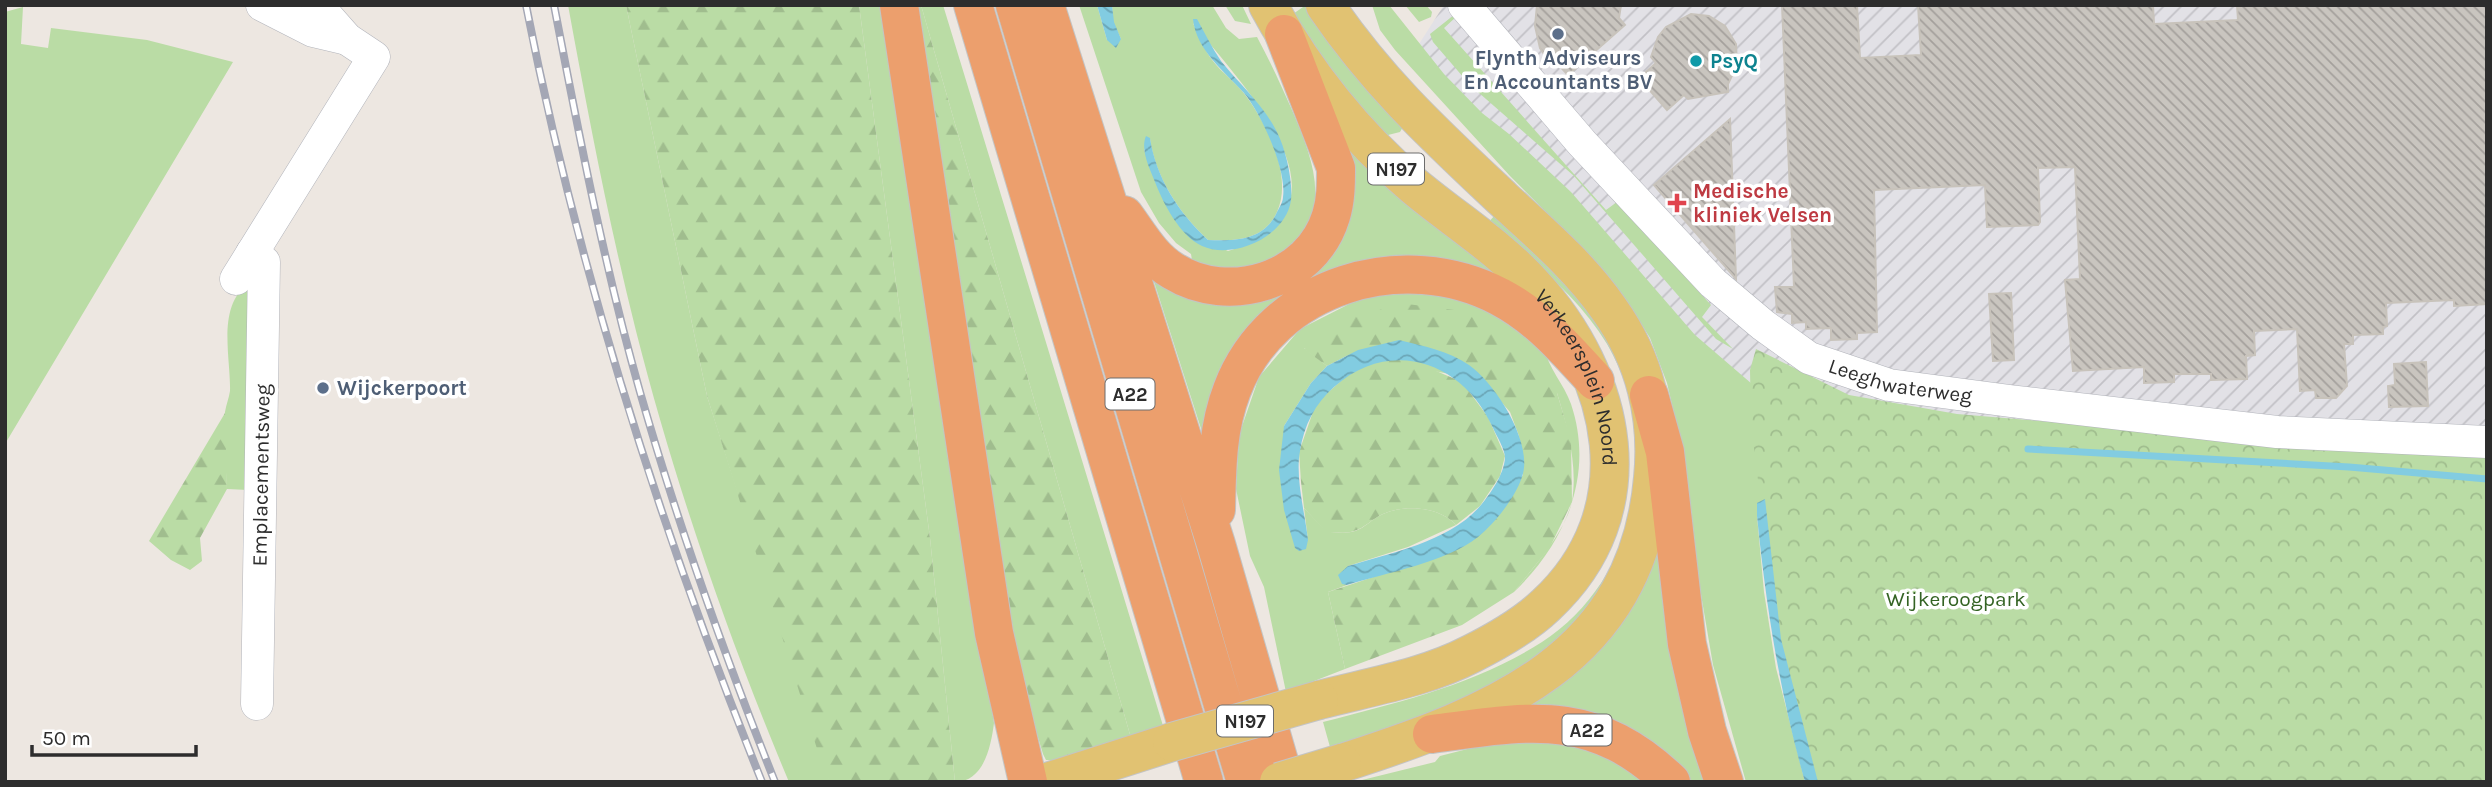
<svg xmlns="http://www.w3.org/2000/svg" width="2492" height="787" font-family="Karla,sans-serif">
  <defs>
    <pattern id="industrial-furrows" width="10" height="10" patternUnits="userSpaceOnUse" patternTransform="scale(1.75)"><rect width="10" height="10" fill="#e2e1e6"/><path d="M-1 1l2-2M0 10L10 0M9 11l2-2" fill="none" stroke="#c2c1c6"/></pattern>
    <pattern id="forest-firs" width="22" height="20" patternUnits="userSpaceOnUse" patternTransform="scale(1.75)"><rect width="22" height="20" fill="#badca5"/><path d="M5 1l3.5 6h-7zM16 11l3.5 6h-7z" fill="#a0bd8e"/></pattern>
    <pattern id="park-crowns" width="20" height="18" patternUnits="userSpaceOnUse" patternTransform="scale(1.75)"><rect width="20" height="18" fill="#badca5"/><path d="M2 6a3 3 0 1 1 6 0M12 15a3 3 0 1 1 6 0" fill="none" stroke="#a0bd8e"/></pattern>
    <pattern id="water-waves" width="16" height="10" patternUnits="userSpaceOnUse" patternTransform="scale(1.75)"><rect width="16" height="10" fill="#82cce1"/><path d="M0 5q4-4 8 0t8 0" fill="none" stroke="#6ba6b7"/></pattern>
    <pattern id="building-back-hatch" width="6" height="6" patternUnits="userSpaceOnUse" patternTransform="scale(1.75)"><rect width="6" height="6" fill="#c9c5bf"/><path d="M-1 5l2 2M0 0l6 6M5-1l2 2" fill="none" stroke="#a4a09c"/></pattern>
  </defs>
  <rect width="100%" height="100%" fill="#ede7e1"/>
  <path fill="url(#industrial-furrows)" d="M1444 5H2487V531L1830 471 1412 55Z"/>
  <path fill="#badca5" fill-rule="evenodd" d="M568 5H626L707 396 830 782H789C729 640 674 481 636 331 609 224 588 114 568 5Z
    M859 5H883L994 723C991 746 984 782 955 782L930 538Z
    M921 5H943L1164 729 1131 738Z
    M1079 5H1097L1107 40 1121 39 1113 22 1112 5H1212L1226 28 1239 39 1257 37C1270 61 1281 85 1292 110 1313 159 1337 218 1279 254 1251 272 1223 271 1192 260L1191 254 1176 243 1159 223 1141 192ZM1193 23C1241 85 1368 208 1228 251L1182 228 1144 150 1150 139C1156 178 1179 213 1208 240 1235 241 1264 241 1277 212 1293 176 1268 126 1246 96 1237 83 1223 74 1213 61 1204 50 1199 36 1193 23Z
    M1225 5H1242L1251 24 1235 21Z
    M1306 5 1404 125 1400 132 1384 136 1341 87 1290 16Z
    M1372 5H1389L1444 74 1482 113 1509 134 1571 192 1695 335 1752 384 1781 471 1757 516 1764 592 1776 668 1805 782H1746L1713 665 1687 512 1678 430 1667 383 1650 338 1627 301 1589 255 1510 176 1395 50 1380 30Z
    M1405 5H1426L1432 12 1431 17 1419 22Z
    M23 7 21 44 48 48 51 28 147 40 233 62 5 444V12Z
    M1454 15 1456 17 1444 28 1606 210 1617 202 1711 305 1702 317 1733 349 1716 339 1574 176 1470 85 1433 42 1430 34Z
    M1340 133 1514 287 1322 288 1204 438 1149 266 1171 288 1313 262Z
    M1496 214C1530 246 1568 278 1595 317 1599 323 1601 330 1604 336 1609 347 1617 357 1622 368 1667 481 1624 609 1523 674 1473 706 1388 727 1330 747L1323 722C1399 702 1475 685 1542 642 1639 579 1665 443 1607 344 1585 307 1553 279 1521 250H1515L1485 226Z
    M249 283 248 490 227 489C226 464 222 437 225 412 226 405 229 398 230 391 231 358 216 306 249 283Z
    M1417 292 1484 305 1544 347C1548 368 1564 384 1571 404 1595 475 1565 543 1514 592 1532 569 1567 530 1572 501 1578 465 1567 426 1557 393L1304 348 1327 366 1311 383 1284 426 1308 540 1304 508 1327 532C1335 532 1347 534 1355 531 1365 528 1373 518 1383 514 1405 504 1440 507 1456 525L1408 547 1348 566 1342 583 1347 585 1328 592 1345 669 1286 692 1264 587 1250 556 1236 489 1239 435 1259 377 1300 329 1363 297Z
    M1659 507 1710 782H1692L1676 765 1521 710Z
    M1543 740 1593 749 1647 782H1354L1435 762 1440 756 1491 743Z"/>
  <path fill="url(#forest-firs)" d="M626 5H859L930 538 955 782H830L823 768 707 396Z
    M916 5H921L1131 738 1054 760H1046L1043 754 1019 674Z
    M1407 304 1462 311 1530 351 1557 393 1571 440 1572 502 1550 547 1514 592 1462 625 1345 669 1328 592 1449 552 1477 537 1523 475 1519 436 1510 412 1470 366 1436 348 1358 350 1327 366 1304 349 1356 315Z
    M1408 359 1462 382 1488 417 1505 456 1500 476 1480 506 1456 525C1440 507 1405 504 1383 514 1373 518 1365 528 1354 531 1347 534 1335 532 1326 532L1304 508 1301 482 1299 452 1316 403 1350 373 1375 361Z
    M225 413 227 489 200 538 202 561 190 570 171 560 149 541Z"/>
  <path fill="url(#park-crowns)" d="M1756 349 1849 395 1957 414 2487 458V782H1814L1781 668 1751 423 1750 370Z"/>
  <path fill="url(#water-waves)" d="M1097 5H1112L1114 22 1121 39 1116 48 1107 40Z
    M1193 19H1197C1205 33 1212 48 1221 61 1240 85 1263 104 1277 132 1286 150 1293 181 1291 200 1286 237 1233 260 1202 246 1180 236 1163 203 1155 182 1150 169 1140 150 1146 136L1150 138C1156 178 1179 213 1208 240 1235 241 1264 241 1277 212 1279 208 1283 202 1283 197 1287 170 1261 113 1244 93 1225 72 1196 50 1193 19Z
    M1399 340C1423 346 1449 351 1469 365 1496 384 1534 444 1522 477 1515 498 1495 523 1478 537 1447 562 1385 573 1347 585L1342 584 1338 575 1348 566C1391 553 1451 541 1481 505 1491 493 1504 474 1505 458 1505 449 1497 437 1493 428 1464 362 1391 336 1334 387 1315 404 1304 425 1300 451 1295 478 1305 513 1308 540L1306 549 1299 551 1295 548 1284 510 1279 470 1284 426 1311 383 1327 366 1358 350Z
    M1765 499 1781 639 1818 782H1805C1780 694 1766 607 1757 516V503Z"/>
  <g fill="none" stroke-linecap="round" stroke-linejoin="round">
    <path stroke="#82cce1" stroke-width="7" d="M2028 449 2349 467 2487 479"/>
  </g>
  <path fill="url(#building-back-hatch)" stroke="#c8c3bb" stroke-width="2" d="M1537 5H1621L1619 18 1625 25 1568 75 1556 62 1552 66 1540 48 1535 26Z
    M1782 5H1857L1860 58 1921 55 1918 5H2153L2154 24 2238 20 2237 5H2487V304L2454 306V300L2386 303 2387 326 2383 327V334L2353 335V344H2344L2347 386 2336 398H2316L2315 390 2300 391 2297 329 2254 331 2255 355 2246 356 2247 379 2211 380V374H2174V382L2144 383V367L2073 371 2065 280 2080 279 2075 167 2038 168 2040 222 2038 225 1987 227 1985 185 1874 190 1877 332 1857 333V339L1831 340V328L1806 329V322L1792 323V314L1777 312 1775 287H1794Z
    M1691 14 1709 16 1725 26 1736 44 1737 65 1728 84V92L1688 99 1684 95 1667 110 1639 78 1656 63 1651 57 1658 37 1666 27Z
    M1730 119 1733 198 1736 279 1654 185Z
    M2011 293 2014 360 1993 361 1989 294Z
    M2426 362 2428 406 2389 407 2388 386 2395 385 2394 364Z"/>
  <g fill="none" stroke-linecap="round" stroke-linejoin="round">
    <defs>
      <g id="minor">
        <path d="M262 5 313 31 347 39"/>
        <path id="s1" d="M1464 5 1582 143 1713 283 1763 325 1809 358 1889 385 2010 401 2277 432 2487 442"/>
        <path d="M252 253 264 262 257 704"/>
        <path d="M236 279 374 57 347 39 317 5"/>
      </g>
      <g id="major">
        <path id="s2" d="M1268 5C1304 72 1356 137 1414 186 1452 218 1499 247 1532 284 1617 376 1647 511 1546 605 1525 625 1497 641 1471 654 1425 678 1369 687 1319 700"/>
        <path d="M1325 5C1378 83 1435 135 1503 199 1540 233 1580 267 1609 309 1645 359 1659 418 1653 478 1637 660 1494 714 1342 763"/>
        <path d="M1047 782 1172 742"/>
      </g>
      <path id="highway" d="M899 5 994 633 1028 782
        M973 5 1204 782
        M1015 5 1246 782
        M1045 5 1216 544 1285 782
        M1124 215C1139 235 1151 258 1173 271 1228 305 1311 282 1331 216 1336 200 1336 184 1336 168L1284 34
        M1649 395 1665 452 1687 644 1707 731 1724 782
        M1216 510C1217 469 1217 429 1232 390 1272 284 1404 246 1500 297 1538 317 1566 349 1595 381
        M1432 734C1529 721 1593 707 1671 782"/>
    </defs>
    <use href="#minor" stroke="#b2b4bb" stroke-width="33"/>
    <use href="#major" stroke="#c4c4c4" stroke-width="40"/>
    <use href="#highway" stroke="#c4c4c4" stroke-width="40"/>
    <use href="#minor" stroke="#fff" stroke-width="32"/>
    <use href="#major" stroke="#e1c272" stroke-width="38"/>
    <use href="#highway" stroke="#ec9f6d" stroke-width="38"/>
    <defs>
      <path id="rail" d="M526 5C578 271 661 531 762 782
        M554 5C579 135 604 265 640 392 678 525 724 654 775 782"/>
    </defs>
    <use href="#rail" stroke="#a4a7b5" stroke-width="8"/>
    <use href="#rail" stroke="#fff" stroke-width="5" stroke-dasharray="16" stroke-linecap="butt"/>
    <defs>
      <path id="major-bridge" d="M1172 742 1319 700
        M1279 782 1342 763"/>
    </defs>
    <use href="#major-bridge" stroke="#c4c4c4" stroke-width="40" stroke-linecap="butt"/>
    <use href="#major-bridge" stroke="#e1c272" stroke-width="38"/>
  </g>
  <g fill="#5c6f8a" stroke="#fff" stroke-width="2.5">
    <circle cx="1558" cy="34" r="7"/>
    <circle cx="323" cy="388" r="7"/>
  </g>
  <circle fill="#0f9aa8" stroke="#fff" stroke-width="2.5" cx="1696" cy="61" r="7"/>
  <path fill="#e0444e" stroke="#fff" stroke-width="2.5" d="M1673.5 192.5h7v7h7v7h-7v7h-7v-7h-7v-7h7z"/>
  <g text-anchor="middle" stroke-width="7" stroke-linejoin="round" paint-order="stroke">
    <g fill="#fff" stroke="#6c6c6c" stroke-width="2">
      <rect x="1368" y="153.5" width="56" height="31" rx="5"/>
      <rect x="1105.5" y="378.5" width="49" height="31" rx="5"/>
      <rect x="1217" y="705.5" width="56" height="31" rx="5"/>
      <rect x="1562.5" y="714.5" width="49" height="31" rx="5"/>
    </g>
    <g font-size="19" font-weight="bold" fill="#2d2d2d">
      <text x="1396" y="176">N197</text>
      <text x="1130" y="401">A22</text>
      <text x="1245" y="728">N197</text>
      <text x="1587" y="737">A22</text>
    </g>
    <g font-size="21" font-weight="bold" fill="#4e5e75" stroke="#fff">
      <text x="1558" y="65">Flynth Adviseurs<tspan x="1558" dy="24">En Accountants BV</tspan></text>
      <text x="337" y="395" text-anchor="start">Wijckerpoort</text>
    </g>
    <g font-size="21" font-weight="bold" fill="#0d838f" stroke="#fff" text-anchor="start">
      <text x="1710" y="68">PsyQ</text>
    </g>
    <g font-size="21" font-weight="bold" fill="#be3a42" stroke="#fff" text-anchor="start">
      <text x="1693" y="198">Medische<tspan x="1693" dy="24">kliniek Velsen</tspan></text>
    </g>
    <g font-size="21" fill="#2d2d2d" stroke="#fff">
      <text dy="7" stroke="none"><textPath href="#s1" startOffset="590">Leeghwaterweg</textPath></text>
      <text dy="7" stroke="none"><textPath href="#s2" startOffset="494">Verkeersplein Noord</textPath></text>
      <text transform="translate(261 475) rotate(-89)" y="7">Emplacementsweg</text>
    </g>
    <g font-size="21" fill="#346324" stroke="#fff">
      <text x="1956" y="606">Wijkeroogpark</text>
    </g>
  </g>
  <rect width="2492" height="787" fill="none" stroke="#2d2d2d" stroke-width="14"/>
  <path d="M32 745v10h164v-10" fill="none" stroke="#2d2d2d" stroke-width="3.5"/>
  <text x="42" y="745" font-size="21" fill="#2d2d2d" stroke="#ffffff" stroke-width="5" paint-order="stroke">50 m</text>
</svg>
